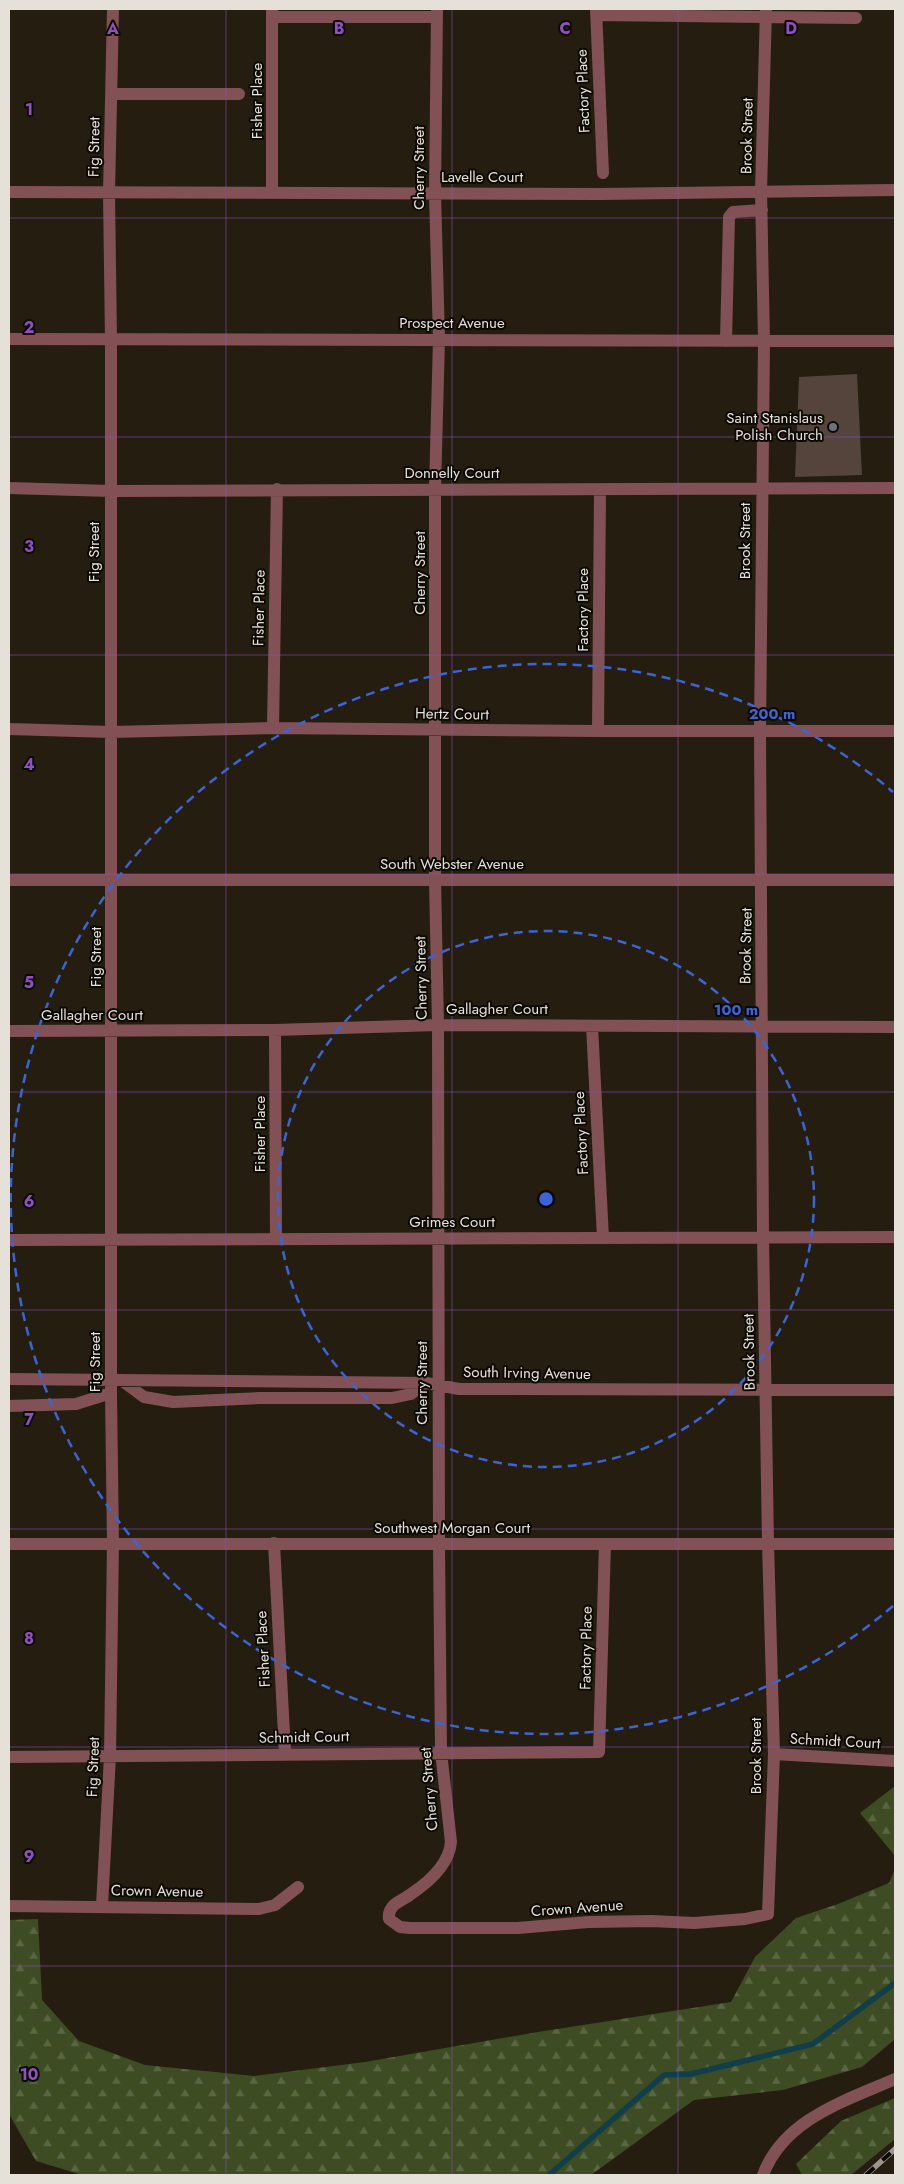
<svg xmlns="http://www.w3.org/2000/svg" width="904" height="2184" font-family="Jost,sans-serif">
  <defs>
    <pattern id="forest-firs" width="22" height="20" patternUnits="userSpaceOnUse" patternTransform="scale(1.25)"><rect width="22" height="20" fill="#3d4c23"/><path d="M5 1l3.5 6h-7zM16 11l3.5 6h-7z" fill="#596642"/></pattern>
  </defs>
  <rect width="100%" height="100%" fill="#251e10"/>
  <path fill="url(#forest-firs)" d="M895 1786V1856L860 1813Z
    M895 1869V2039L862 2067 783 2090 694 2100 591 2175H82L36 2161 9 2114V1920L38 1919 42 2000 79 2041 145 2065 254 2076 365 2062 538 2032 731 2002 755 1957 796 1918 838 1904 889 1883Z
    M895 2098V2139L851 2175H802L796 2164 841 2121Z"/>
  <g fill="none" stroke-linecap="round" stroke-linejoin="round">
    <path stroke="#103e4a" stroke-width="5.5" d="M549 2175 664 2075 691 2074 813 2044 895 1983"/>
  </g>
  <path fill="#54443b" d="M857 374 862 475 795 477 799 377Z"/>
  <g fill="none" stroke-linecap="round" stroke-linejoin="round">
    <path stroke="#825155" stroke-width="12" d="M437 9 435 194 439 339 435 489V880L438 1025 439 1545 441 1752 451 1842C449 1865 429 1882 411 1894 406 1898 399 1901 394 1905 390 1909 388 1913 389 1919L400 1927 410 1928H518L588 1922 652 1921 694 1923 745 1919 768 1914 774 1754 768 1543 763 1237 760 732 764 341 761 191 766 9
      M596 9 603 173
      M597 15 856 18
      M273 17H436
      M111 94H239
      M9 192 601 194 895 190
      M272 193V9
      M9 339 895 341
      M726 341 729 217 733 212 762 210
      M9 488 111 491 895 488
      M273 728 277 489
      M9 729 111 732 273 728 598 731H895
      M598 731 600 490
      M9 880H895
      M592 1026 603 1238
      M275 1030 276 1238
      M9 1031 275 1030 438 1025 895 1027
      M9 1240 895 1237
      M9 1379 426 1383 459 1389 895 1390
      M121 1380 144 1397 173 1402 259 1398H392L411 1394 426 1383
      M9 1406 76 1404 111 1393
      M274 1543 285 1753
      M9 1544H895
      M774 1754 895 1761
      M9 1757 599 1752 605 1544
      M9 1906 259 1909 275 1905 298 1887
      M102 1906 110 1756 113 1543 111 1393V340L109 193 113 9
      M763 2175C784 2119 845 2101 895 2079"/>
    <defs>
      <path id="rail" d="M866 2175 895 2149"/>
    </defs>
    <use href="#rail" stroke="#9c978c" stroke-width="5.5"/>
    <use href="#rail" stroke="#0c0904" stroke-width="4" stroke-dasharray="11" stroke-linecap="butt"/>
  </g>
  <path fill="none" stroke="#9050c4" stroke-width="1" stroke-opacity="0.55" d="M226 9V2175M452 9V2175M678 9V2175M9 218H895M9 437H895M9 655H895M9 874H895M9 1092H895M9 1310H895M9 1529H895M9 1747H895M9 1966H895"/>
  <g fill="none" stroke="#3b64d8" stroke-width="2.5" stroke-dasharray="9 6">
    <circle cx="546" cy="1199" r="268"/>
    <path d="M893 1606A535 535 0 1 1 893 792"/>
  </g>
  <circle fill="#6b7280" stroke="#0c0904" stroke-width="2" cx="833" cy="427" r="5"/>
  <g text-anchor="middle" stroke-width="4" stroke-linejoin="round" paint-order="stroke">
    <g font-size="15" fill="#e6e1d8" stroke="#0c0904">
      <text transform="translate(583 91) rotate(-92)" y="5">Factory Place</text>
      <text transform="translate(257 101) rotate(-90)" y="5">Fisher Place</text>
      <text transform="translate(747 136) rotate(-89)" y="5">Brook Street</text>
      <text transform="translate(94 147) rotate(-89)" y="5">Fig Street</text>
      <text transform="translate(419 168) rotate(-90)" y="5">Cherry Street</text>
      <text x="482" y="182">Lavelle Court</text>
      <text x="452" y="328">Prospect Avenue</text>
      <text x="452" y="478">Donnelly Court</text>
      <text transform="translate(745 541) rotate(-90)" y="5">Brook Street</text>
      <text transform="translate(94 552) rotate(-90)" y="5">Fig Street</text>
      <text transform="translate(420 573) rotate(-90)" y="5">Cherry Street</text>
      <text transform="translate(259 608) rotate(-89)" y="5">Fisher Place</text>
      <text transform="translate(583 610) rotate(-90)" y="5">Factory Place</text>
      <text transform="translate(452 714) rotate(1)" y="5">Hertz Court</text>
      <text x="452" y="869">South Webster Avenue</text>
      <text transform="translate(746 946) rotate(-89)" y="5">Brook Street</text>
      <text transform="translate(96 957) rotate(-90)" y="5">Fig Street</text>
      <text transform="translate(421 978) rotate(-91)" y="5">Cherry Street</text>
      <text x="497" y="1014">Gallagher Court</text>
      <text x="92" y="1020">Gallagher Court</text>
      <text transform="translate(581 1133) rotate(-93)" y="5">Factory Place</text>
      <text transform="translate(260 1134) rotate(-90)" y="5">Fisher Place</text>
      <text x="452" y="1227">Grimes Court</text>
      <text transform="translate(749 1352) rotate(-91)" y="5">Brook Street</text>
      <text transform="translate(95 1362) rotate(-90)" y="5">Fig Street</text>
      <text transform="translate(527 1373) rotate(1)" y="5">South Irving Avenue</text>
      <text transform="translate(422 1383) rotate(-90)" y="5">Cherry Street</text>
      <text x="452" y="1533">Southwest Morgan Court</text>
      <text transform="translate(586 1648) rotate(-89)" y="5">Factory Place</text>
      <text transform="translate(263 1649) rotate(-93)" y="5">Fisher Place</text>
      <text transform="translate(304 1737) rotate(-1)" y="5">Schmidt Court</text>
      <text transform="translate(835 1741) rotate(3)" y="5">Schmidt Court</text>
      <text transform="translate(756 1756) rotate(-90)" y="5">Brook Street</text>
      <text transform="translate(93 1767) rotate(-88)" y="5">Fig Street</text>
      <text transform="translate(429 1789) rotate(-95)" y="5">Cherry Street</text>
      <text transform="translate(157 1891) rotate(1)" y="5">Crown Avenue</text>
      <text transform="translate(577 1908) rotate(-4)" y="5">Crown Avenue</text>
    </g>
    <g font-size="15" fill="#e6e1d8" stroke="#0c0904" text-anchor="end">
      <text x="823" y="423">Saint Stanislaus<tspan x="823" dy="17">Polish Church</tspan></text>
    </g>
  </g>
  <g font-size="16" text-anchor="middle" font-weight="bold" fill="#9050c4" stroke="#0c0904" stroke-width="4" stroke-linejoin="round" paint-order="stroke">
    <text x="113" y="34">A</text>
    <text x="339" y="34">B</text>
    <text x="565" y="34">C</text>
    <text x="791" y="34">D</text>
    <text x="29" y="115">1</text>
    <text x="29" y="333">2</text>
    <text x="29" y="552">3</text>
    <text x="29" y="770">4</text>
    <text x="29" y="988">5</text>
    <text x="29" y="1207">6</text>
    <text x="29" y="1425">7</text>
    <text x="29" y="1644">8</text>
    <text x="29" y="1862">9</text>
    <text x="29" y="2080">10</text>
  </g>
  <circle cx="546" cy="1199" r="8" fill="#3b64d8" stroke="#0c0904" stroke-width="2.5"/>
  <g font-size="15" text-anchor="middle" font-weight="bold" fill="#3b64d8" stroke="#0c0904" stroke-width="4" stroke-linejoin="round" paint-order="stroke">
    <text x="772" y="719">200 m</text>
    <text x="736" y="1015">100 m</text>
  </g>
  <rect width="904" height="2184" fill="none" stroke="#e6e1d8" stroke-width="20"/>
</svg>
